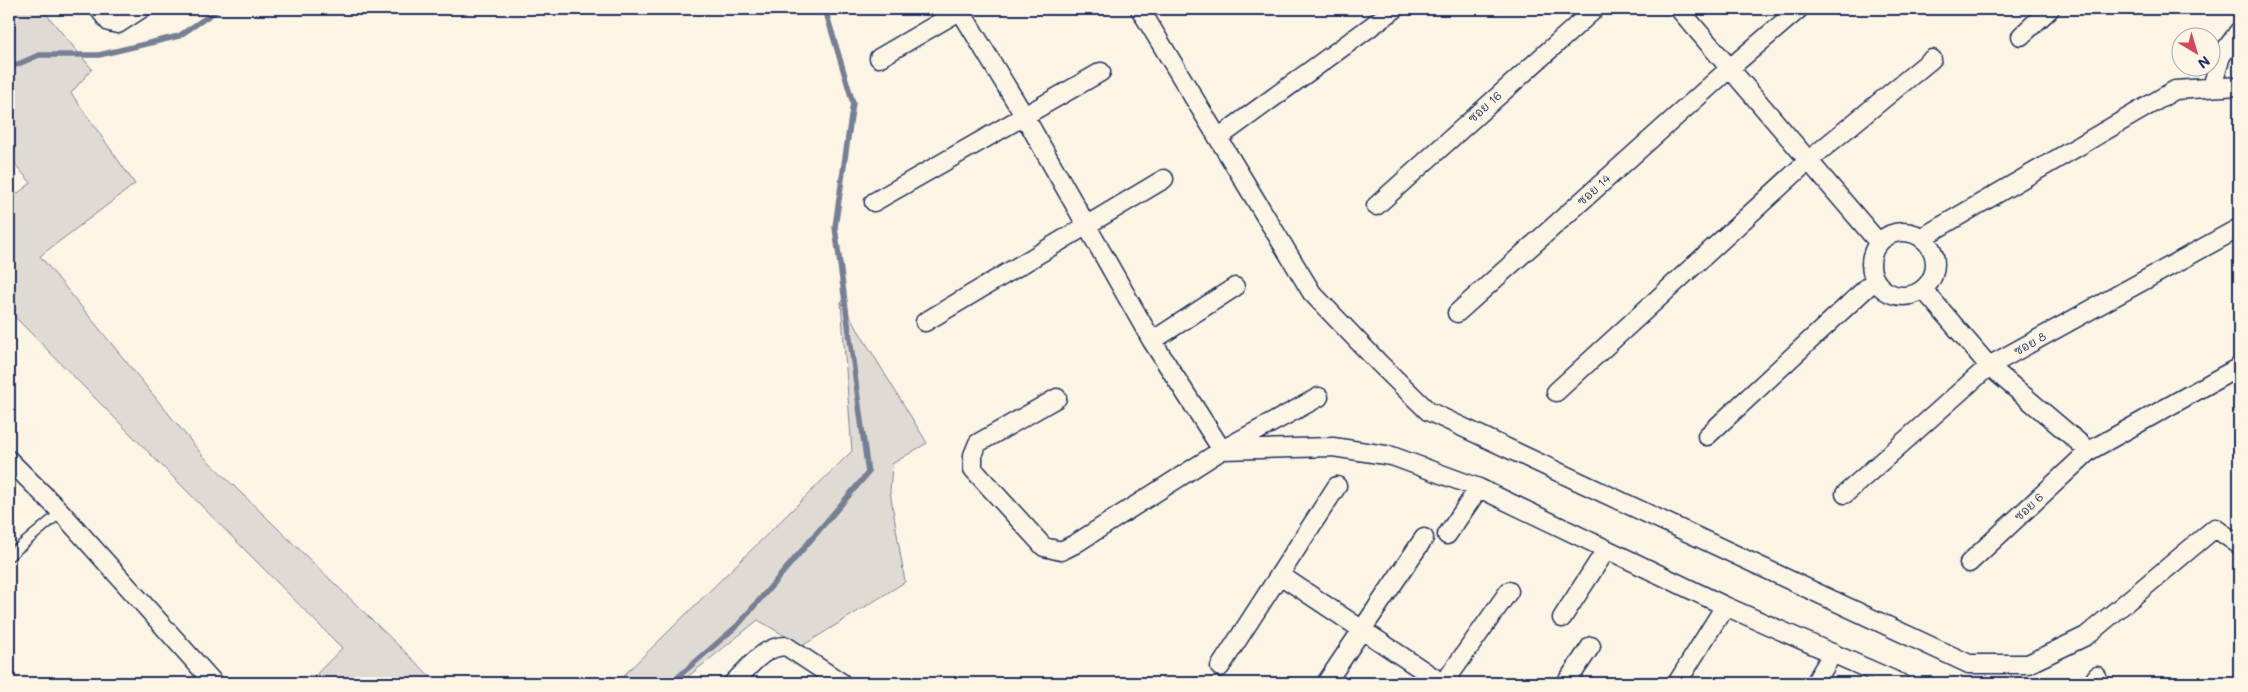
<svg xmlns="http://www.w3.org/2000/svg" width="2248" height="692" font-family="Mali,'Playpen Sans Thai',sans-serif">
  <rect width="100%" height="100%" fill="#fcf5e5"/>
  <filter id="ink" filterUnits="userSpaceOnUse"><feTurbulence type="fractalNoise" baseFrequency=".02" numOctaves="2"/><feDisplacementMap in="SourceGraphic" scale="10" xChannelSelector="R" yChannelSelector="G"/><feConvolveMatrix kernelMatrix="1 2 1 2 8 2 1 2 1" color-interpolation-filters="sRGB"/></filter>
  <g filter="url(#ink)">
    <path fill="#dfdbd4" stroke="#7d8599" d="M9 9H42L92 69 71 93 135 184 40 256 203 456 437 683H308L342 648 9 311V200L31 183 9 157V37L12 35 9 31Z
      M841 302 927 443 892 464 890 492 905 582 802 646 758 620 680 683H616L852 451Z"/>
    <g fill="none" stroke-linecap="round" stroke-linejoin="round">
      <path stroke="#767f94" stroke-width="5.5" d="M9 68 39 55H99L179 36 219 9
        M671 683 738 625 868 473 835 227 853 103 825 9"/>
      <defs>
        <path id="service" d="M9 556 61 512"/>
        <path id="minor" d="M99 9 109 22 118 24 141 9
          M1140 9 1312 293 1379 363 1428 411 1969 664H2028L2086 636 2215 528 2239 545
          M1679 9 1879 243
          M960 10 1025 117 1152 341 1222 450 1333 447 1392 456 1479 488 1725 606 1900 683
          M2021 36 2050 9
          M879 58 963 9
          M2212 87 2221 56 2239 31
          M1218 138 1395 9
          M874 202 1101 72
          M1376 206 1595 9
          M1871 264a32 32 0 1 1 64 0a32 32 0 1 1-64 0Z
          M1921 238 2175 90 2239 86
          M1923 289 1989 366 2089 451
          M1457 313 1730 68 1799 9
          M925 322 1164 179
          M1152 341 1235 287
          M1556 392 1809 160 1932 59
          M1057 398 978 443 973 455V469L1044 547 1061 551 1075 544 1222 450 1319 397
          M1707 436 1875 280
          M9 460 61 512 214 683
          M1845 494 1989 366 2239 228
          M1447 535 1479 488
          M1969 563 2089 451 2239 367
          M1280 575 1442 683
          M1562 618 1606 550
          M1220 667 1337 486
          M733 683C749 668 763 646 786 646L842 683
          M1326 683 1424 538
          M1444 683 1509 591
          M1566 683 1591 646
          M1677 683 1725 606
          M1815 683 1833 653
          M2092 683 2097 676"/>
      </defs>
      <use href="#service" stroke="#1b2f5e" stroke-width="12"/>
      <use href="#minor" stroke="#1b2f5e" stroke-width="21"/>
      <use href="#service" stroke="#fcf5e5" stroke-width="9"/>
      <use href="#minor" stroke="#fcf5e5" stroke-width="18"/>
    </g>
  </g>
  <g text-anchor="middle" stroke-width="4" stroke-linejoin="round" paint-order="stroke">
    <g font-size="12" fill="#1b2f5e" stroke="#fcf5e5">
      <text transform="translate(1485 107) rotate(-42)" y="4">ซอย 16</text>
      <text transform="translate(1594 190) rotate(-42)" y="4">ซอย 14</text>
      <text transform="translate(2030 344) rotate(-29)" y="4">ซอย 8</text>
      <text transform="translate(2029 507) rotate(-43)" y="4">ซอย 6</text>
    </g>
  </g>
  <rect width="2248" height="692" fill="none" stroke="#fcf5e5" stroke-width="30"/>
  <rect x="15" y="15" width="2218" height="662" fill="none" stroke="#1b2f5e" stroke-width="2" filter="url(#ink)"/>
  <g transform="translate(2196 52) rotate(142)"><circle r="24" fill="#fcf5e5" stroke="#a2a6af"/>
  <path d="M0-4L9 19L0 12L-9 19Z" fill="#d1495b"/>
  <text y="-8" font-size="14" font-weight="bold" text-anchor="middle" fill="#1b2f5e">N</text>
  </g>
</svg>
